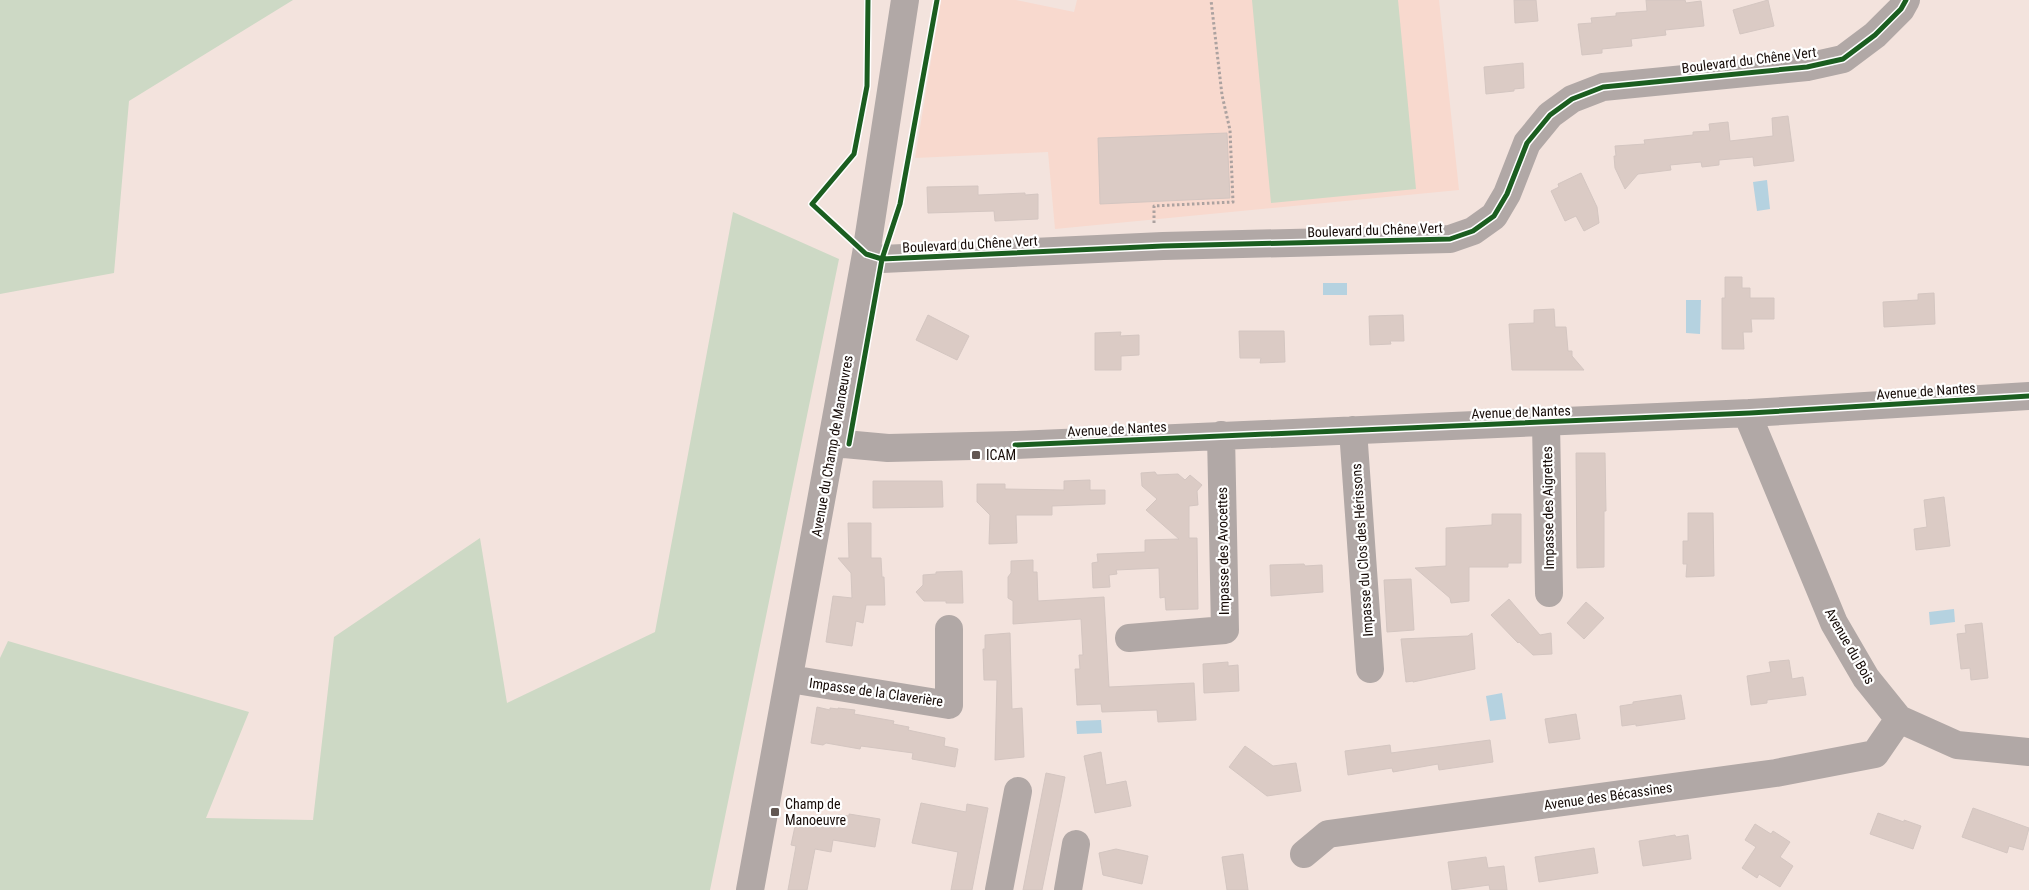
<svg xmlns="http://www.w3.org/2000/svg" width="2029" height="890" font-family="'Roboto Condensed',sans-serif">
  <rect width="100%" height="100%" fill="#f3e3dd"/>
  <path fill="#f8d9ce" d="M941 0H1016L1074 12 1077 0H1439L1459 190 1055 229 1048 152 915 158Z"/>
  <path fill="#cdd9c5" d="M0 0H293L129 101 114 273 0 294Z
    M1252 0H1398L1416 189 1271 203Z
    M733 212 839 259 710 890H0V658L8 641 249 712 206 818 313 820 334 637 480 538 507 703 655 632Z"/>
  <path fill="#b5d2e0" d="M1767 180 1770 209 1757 211 1753 182Z
    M1323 283H1347V295H1323Z
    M1686 300H1701L1700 334 1686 333Z
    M1954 609 1955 622 1930 625 1929 612Z
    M1502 693 1506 719 1490 721 1486 696Z
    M1101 720 1102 733 1077 734 1076 721Z"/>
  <path fill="#dbcbc5" stroke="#d4c6c1" d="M1514 0H1536L1538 21 1515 23Z
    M1646 0H1685L1686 3 1701 1 1704 26 1665 30 1666 35 1631 39 1632 46 1602 49V53L1582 55 1578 24 1592 23 1591 18 1616 16V13L1647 11Z
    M1768 0 1774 26 1740 34 1733 10Z
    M1523 63 1524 88 1514 89V91L1486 94 1484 67Z
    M1788 116 1794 161 1754 166 1753 157 1719 160V165L1702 167 1701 162 1670 165 1671 170 1638 174 1625 189 1615 168 1614 156H1616L1615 146 1645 144 1644 140 1693 135V132L1710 131 1709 124 1728 122 1730 141 1773 136 1772 118Z
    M1227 133 1230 198 1100 204 1098 138Z
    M1581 173 1597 207 1599 223 1584 231 1576 216 1565 221 1551 191 1559 187 1558 184Z
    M978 186V195L1025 193V195L1038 194V219L995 221 994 211 928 213 927 187Z
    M1725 277H1742V288H1750V298H1774V319H1751L1752 332H1743L1744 349H1722V298H1725Z
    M1934 293 1935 324 1884 327 1883 302 1918 300V294Z
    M1554 309 1555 327H1566L1568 351H1572V356L1584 370H1512L1509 324 1534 323V310Z
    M928 315 969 336 957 360 916 340Z
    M1403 315 1404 341H1390L1391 344 1370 345 1369 316Z
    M1239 331H1284L1285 362 1260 363 1261 358H1240Z
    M1121 332 1120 336 1139 335V355L1121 356V370H1095V333Z
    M1576 453H1605L1606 511H1604V567L1577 568Z
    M1155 472 1157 475 1178 474 1185 480 1190 475 1202 485 1197 491 1198 505 1189 506V538H1197L1198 609 1166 610 1165 597 1160 598 1159 568 1116 570 1117 574 1109 575 1110 587 1093 588 1092 563 1098 562 1097 554 1145 552V540L1179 539 1146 510 1157 499 1142 486 1141 473Z
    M1090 480V490H1105V504L1052 506V515H1016L1017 543 989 544 990 515 977 502V484H1005V489L1064 490V481Z
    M873 481H942L943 507 873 508Z
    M1944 497 1950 546 1916 550 1914 529 1927 527 1924 500Z
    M1688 513H1713L1714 576 1686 577 1687 564H1683V541H1688Z
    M1492 514H1521V563H1508V567H1469V601L1451 603 1450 598 1415 568 1446 566V528L1492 525Z
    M848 523H871V558H881L882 577H884L885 605H866L863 623 856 621 852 646 826 642 833 596 852 598 851 573 838 558H849Z
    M1033 560V572H1037L1038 601 1104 597 1109 687 1194 683 1196 720 1158 722 1157 710 1102 712 1101 704 1077 705 1075 669H1080L1079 655H1083L1081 619 1013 624V601L1008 598V577L1011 573V561Z
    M1304 564 1305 566 1322 565 1323 592 1271 596 1270 565Z
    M962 571 963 603H946V601H924L916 592 923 585V575L936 574V572Z
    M1411 579 1414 630 1387 632 1384 580Z
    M1509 599 1540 635 1551 633 1552 654 1533 655 1519 642 1518 643 1491 615Z
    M1586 602 1604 618 1584 639 1567 623Z
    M1982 623 1988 678 1971 680 1970 668 1961 669 1957 634 1966 633 1965 625Z
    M1010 633 1012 709 1022 708 1024 757 995 760 997 680H984L983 649H985V635Z
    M1472 633 1475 669 1413 682V681L1406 682 1401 639 1468 636Z
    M1789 660 1792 679 1803 677 1806 695 1767 700V703L1751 705 1747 676 1771 672 1769 662Z
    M1228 662V666L1238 665 1239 691 1204 693 1203 664Z
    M1681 695 1685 719 1636 726V724L1622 726 1620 706 1633 704V702Z
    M817 707 830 710V708L838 709V708L855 710 854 714 894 721 893 724 909 727 908 730 945 738 944 746 958 749 955 767 912 759 913 753 861 746 860 749 826 743 823 745 811 743Z
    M1576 714 1580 739 1549 743 1545 719Z
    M1490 740 1493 762 1439 770 1438 764 1393 772 1392 768 1348 775 1345 751 1390 745 1391 753Z
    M1245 746 1273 766 1296 763 1301 791 1267 796 1229 767Z
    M1101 752 1106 785 1126 781 1131 806 1095 813 1084 756Z
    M1046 773 1065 777 1061 798 1042 890H1023Z
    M921 803 966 812 967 804 988 808 972 890H951L958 852 912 843Z
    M1973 808 2029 828 2023 850 2009 846 2007 853 1962 837Z
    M1878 813 1904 822V820L1921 826 1913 849 1870 834Z
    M849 814 880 819 875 847 833 840 831 852 815 849 807 890H788L796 846 791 845 797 817 836 823 838 815 849 816Z
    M1755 824 1771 834 1773 831 1790 842 1780 857 1793 866 1780 887 1759 874 1757 878 1742 868 1756 847 1745 840Z
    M1675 835 1676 837 1688 835 1691 859 1643 866 1639 841Z
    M1594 848 1598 873 1539 882 1535 857Z
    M1116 849 1148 856 1142 884 1103 875 1099 853Z
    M1243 854 1248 890H1227L1222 857Z
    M1486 857 1488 868 1504 866 1507 890H1490L1489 885 1452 890 1448 862Z"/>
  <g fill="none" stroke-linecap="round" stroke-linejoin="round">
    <path stroke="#aca2a0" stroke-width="3" stroke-dasharray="2.5 2.5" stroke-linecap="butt" d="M1154 223V206L1233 202 1230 130 1222 95 1211 0"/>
    <path stroke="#b1a8a6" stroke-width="28" d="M866 254 882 259 1163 246 1450 239 1473 231 1494 216 1507 194 1527 143 1550 115 1572 99 1603 87 1807 67 1843 59 1875 35 1901 9 1906 0
      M1750 413 1751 423 1764 454 1834 623 1866 678 1899 719 1957 745 2029 752
      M1546 422 1549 593
      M1353 430 1370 669
      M833 443 888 448 1015 445 1750 413 2029 396
      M1129 638 1225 630 1221 435
      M790 679 949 705V629
      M1304 854 1328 834 1776 773 1875 754 1899 719
      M750 890 866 254 905 0
      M999 890 1018 791
      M1068 890 1076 844"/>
    <defs>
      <path id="cycleway" d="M868 0 867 86 854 154 812 204 866 254 882 259 1163 246 1450 239 1473 231 1494 216 1507 194 1527 143 1550 115 1572 99 1603 87 1807 67 1843 59 1875 35 1901 9 1906 0
        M849 444 882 259 900 204 937 0
        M1015 445 1750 413 2029 396"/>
    </defs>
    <use href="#cycleway" stroke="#fff" stroke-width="8"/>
    <use href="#cycleway" stroke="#1b5e20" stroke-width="5"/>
  </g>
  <g fill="#635752" stroke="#fff" stroke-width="2">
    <rect x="971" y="450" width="10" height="10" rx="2.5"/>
    <rect x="770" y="807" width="10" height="10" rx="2.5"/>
  </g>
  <g text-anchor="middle" stroke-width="4.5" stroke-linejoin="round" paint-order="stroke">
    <g font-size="14" fill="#160b07" stroke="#fff">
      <text transform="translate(1749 60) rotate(-7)" y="5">Boulevard du Chêne Vert</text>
      <text transform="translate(1375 230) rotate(-2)" y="5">Boulevard du Chêne Vert</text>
      <text transform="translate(970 244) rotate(-3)" y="5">Boulevard du Chêne Vert</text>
      <text transform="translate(1926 391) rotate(-4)" y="5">Avenue de Nantes</text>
      <text transform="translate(1521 412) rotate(-2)" y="5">Avenue de Nantes</text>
      <text transform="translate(1117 429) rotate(-3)" y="5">Avenue de Nantes</text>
      <text transform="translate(832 446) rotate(-80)" y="5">Avenue du Champ de Manœuvres</text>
      <text transform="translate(1548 508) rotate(-91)" y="5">Impasse des Aigrettes</text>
      <text transform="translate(1362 550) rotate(-94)" y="5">Impasse du Clos des Hérissons</text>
      <text transform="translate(1223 551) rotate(-91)" y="5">Impasse des Avocettes</text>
      <text transform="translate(1850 646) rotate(60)" y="5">Avenue du Bois</text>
      <text transform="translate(876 692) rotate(8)" y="5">Impasse de la Claverière</text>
      <text transform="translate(1608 796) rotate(-8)" y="5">Avenue des Bécassines</text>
    </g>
    <g font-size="14" fill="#160b07" stroke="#fff" text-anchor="start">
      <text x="986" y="460">ICAM</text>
      <text x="785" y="809">Champ de<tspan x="785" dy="16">Manoeuvre</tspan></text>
    </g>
  </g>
</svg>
